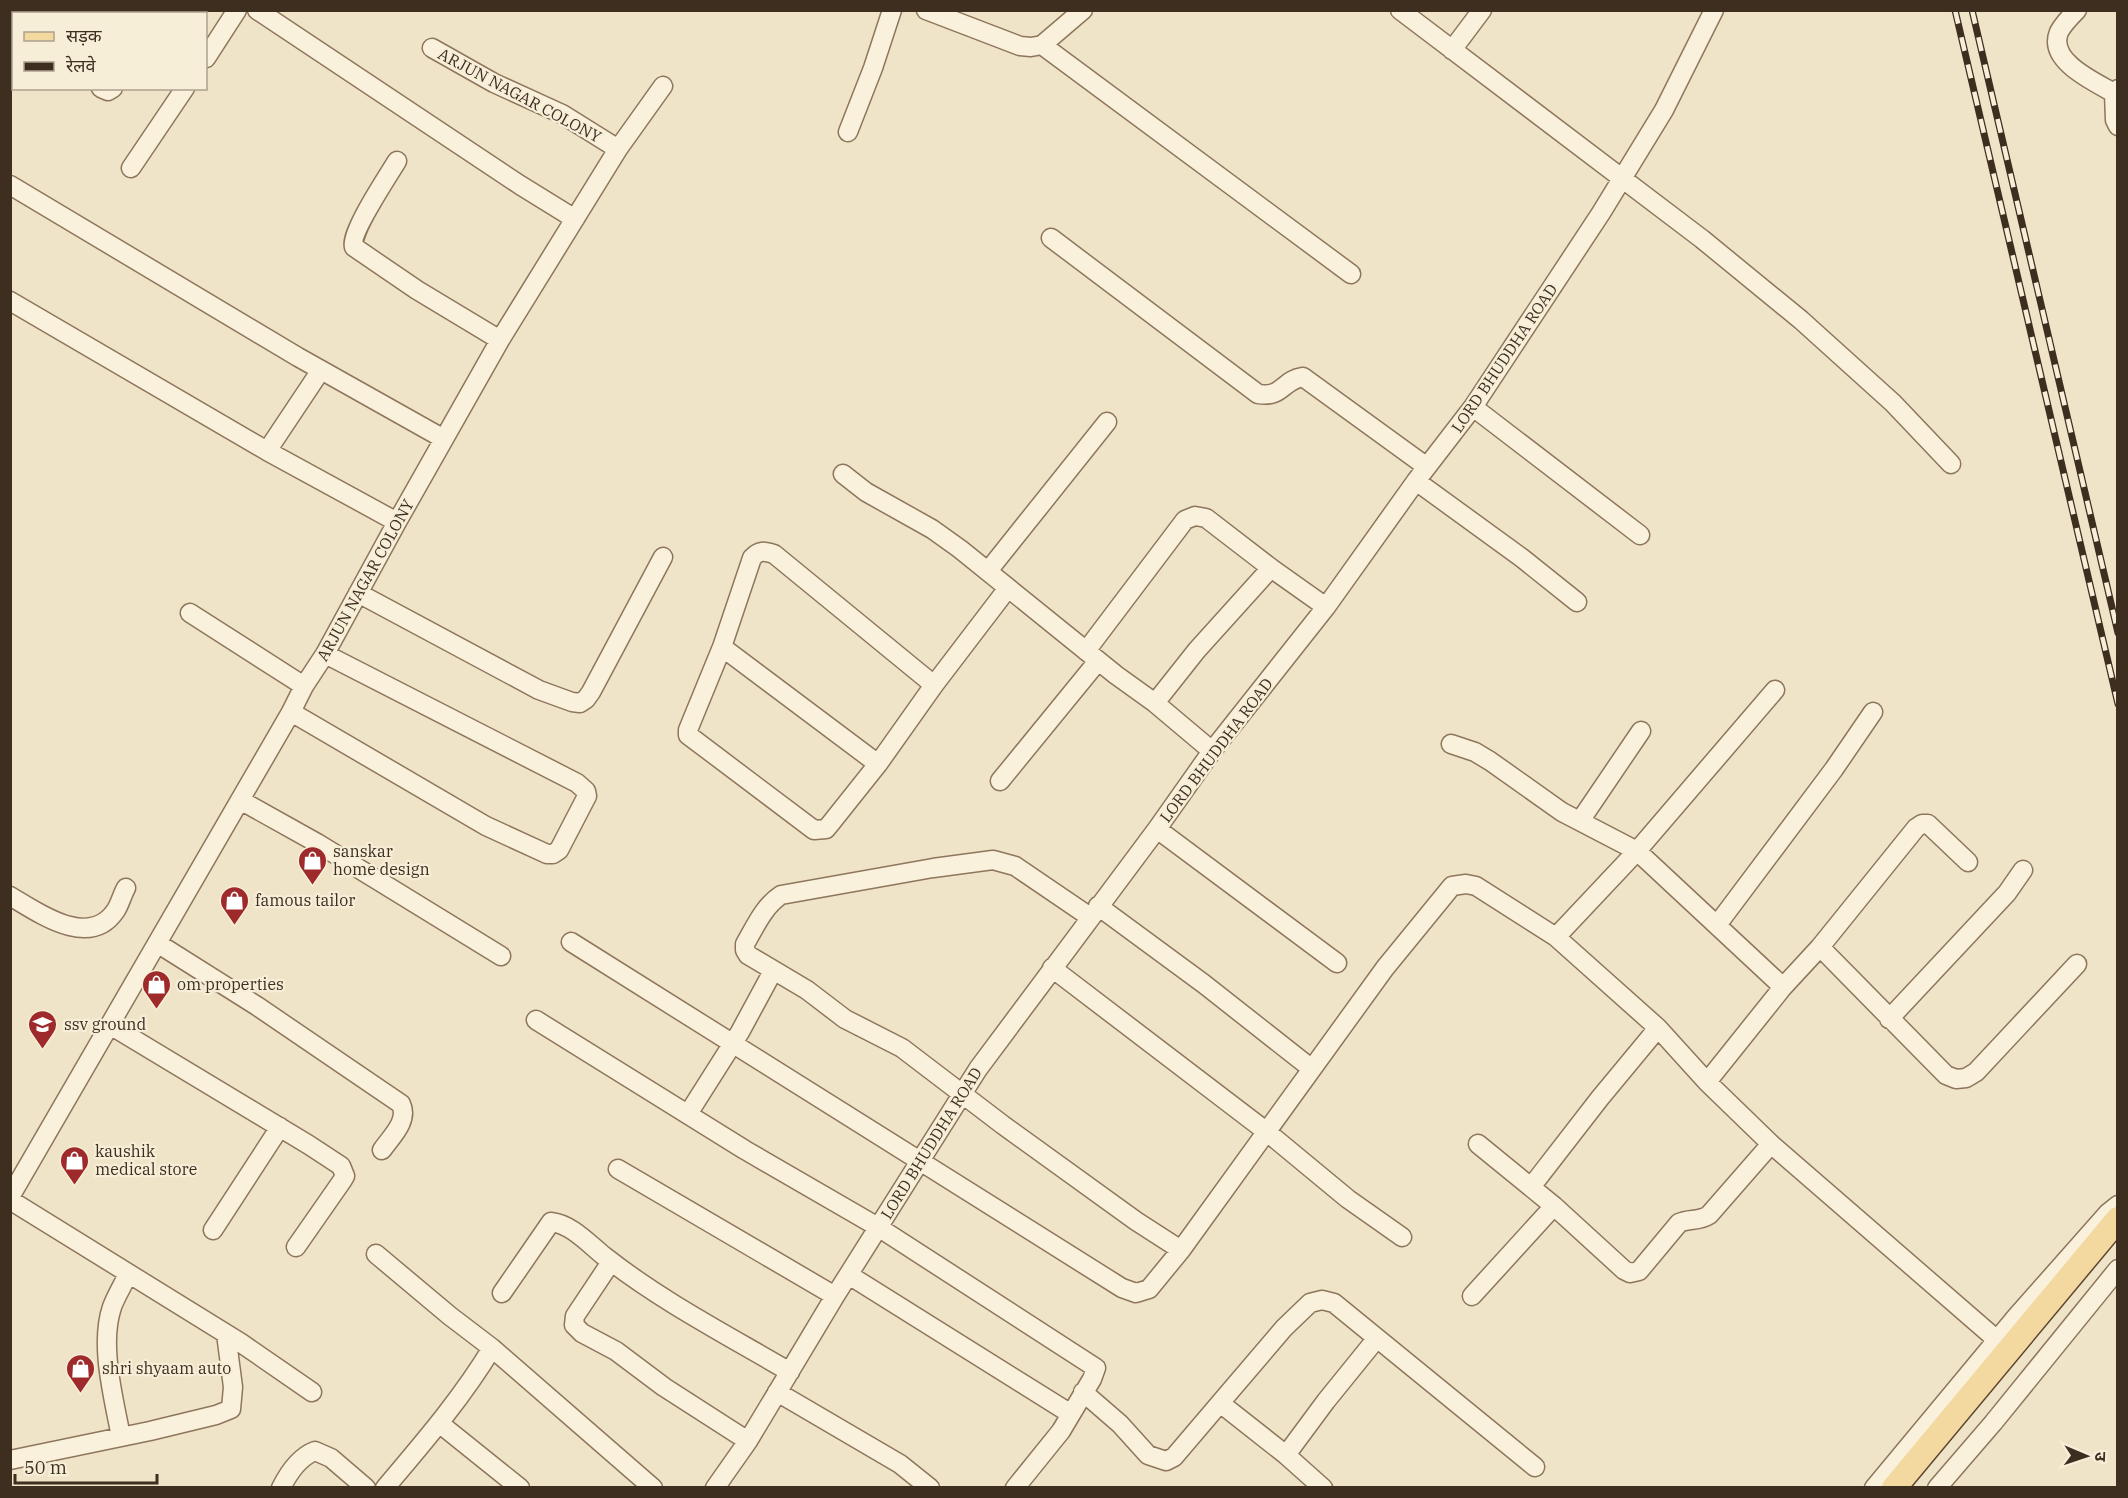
<svg xmlns="http://www.w3.org/2000/svg" width="2128" height="1498" font-family="'IBM Plex Serif','Noto Sans Devanagari',serif">
  <rect width="100%" height="100%" fill="#f0e4c8"/>
  <g fill="none" stroke-linecap="round" stroke-linejoin="round">
    <defs>
      <path id="minor" d="M68 10 73 14
        M257 10 520 185 575 219
        M926 10 1020 46 1031 47 1042 45 1083 10
        M1400 10 1702 239 1801 320 1893 403 1951 464
        M2077 10C2070 17 2063 24 2059 32 2047 61 2095 82 2114 93L2118 89
        M162 14 163 10
        M10 35 14 37
        M1042 45 1351 274
        M1452 50 1482 10
        M206 58 237 10
        M101 88 108 91 113 88
        M2114 93 2115 120 2118 126
        M848 132 873 68 892 10
        M618 149 663 86
        M397 161C388 176 349 234 354 247L417 290 500 340
        M131 168 185 88
        M10 185 298 357 444 439
        M1051 238 1258 394C1283 398 1282 380 1303 377L1427 467
        M10 301 267 451 397 522
        M1473 407 1640 535
        M267 451 321 370
        M843 474 866 492 932 529 960 549 1116 675 1155 703 1212 751
        M1416 481 1522 558 1577 602
        M988 571 1107 422
        M358 593 539 690 572 702 580 703 586 699 591 692 663 557
        M190 613 304 686
        M722 647 878 764 934 685 1008 588
        M1086 651 1185 520 1195 516 1206 518 1271 568 1326 607
        M1155 703 1197 650 1271 568
        M291 712 486 826 547 854H553L559 850 587 796 586 791 577 783 325 654
        M1451 744 1475 752 1490 761 1562 812 1637 851 1783 987
        M878 764 831 823 826 829 814 830 688 735V730L722 647 752 558C759 550 764 551 774 554L934 685
        M1000 781 1098 661
        M240 800 317 843 501 956
        M1580 821 1641 731
        M1157 829 1337 963
        M10 896C39 913 90 950 116 910 120 904 122 895 126 888
        M1098 906 1204 984 1312 1069
        M1090 917 1015 866 993 860 933 868 781 895C764 906 755 927 745 944V950L748 955 807 990 845 1019 902 1048 1003 1125 1136 1221 1181 1250
        M1717 925 1834 769 1873 712
        M1556 937 1637 851 1775 690
        M571 942 1122 1288 1136 1293 1149 1289 1181 1250 1385 968 1452 886 1466 884 1476 886 1556 937 1658 1028
        M157 943 257 1006 401 1104C409 1121 391 1137 382 1150
        M1820 947 1946 1075 1956 1079 1966 1078 1976 1072 2077 964
        M1052 968 1267 1132 1348 1199 1402 1237
        M1889 1019 2007 893 2023 870
        M536 1020 745 1150 878 1227 1096 1368 1092 1379 1061 1431 1015 1488
        M110 1025 309 1145 341 1166 345 1176 342 1181 296 1247
        M1707 1082 1783 987 1820 947 1916 828 1922 824H1928L1968 862
        M688 1114 740 1032 773 971
        M1478 1144 1554 1206 1624 1270 1630 1273 1639 1271 1679 1223C1690 1218 1698 1222 1709 1215L1771 1144
        M618 1169 835 1296
        M1531 1187 1600 1098 1658 1028 1707 1082 1771 1144 1997 1340
        M10 1197 291 712 304 686 325 654 397 522 500 340 618 149 562 114 494 83 432 48
        M10 1200 241 1343 312 1392
        M213 1230 280 1127
        M376 1254 450 1316 492 1348C462 1398 423 1443 385 1488
        M611 1262 575 1316 574 1325 582 1333 616 1351 664 1387 748 1441
        M849 1275 1071 1414
        M502 1293 551 1222C571 1224 588 1243 604 1256 661 1301 727 1335 790 1372
        M1472 1296 1554 1206
        M492 1348 653 1488
        M777 1392 900 1464 930 1488
        M1083 1392 1120 1424 1148 1455 1166 1461 1174 1457 1220 1403
        M439 1423 520 1488
        M121 1437C114 1399 99 1345 112 1307 116 1296 123 1285 128 1274
        M1286 1455 1326 1401 1377 1338
        M10 1460 150 1431 216 1415 231 1409 233 1387 226 1334
        M281 1488C289 1472 299 1457 315 1451L331 1458 366 1488
        M715 1488 748 1441 835 1296 978 1069 1157 829 1212 751 1326 607 1416 481 1473 407 1601 213 1664 110 1714 10
        M1323 1488 1286 1455 1220 1403 1284 1328 1310 1303 1322 1300 1334 1303 1535 1467
        M1874 1488 2016 1317 2108 1213 2118 1205
        M1937 1488 1993 1423 2118 1269"/>
      <path id="major" d="M1894 1488 2118 1219"/>
    </defs>
    <use href="#minor" stroke="#8d765c" stroke-width="21"/>
    <use href="#major" stroke="#5b4430" stroke-width="27"/>
    <use href="#minor" stroke="#faf1dc" stroke-width="18"/>
    <use href="#major" stroke="#f3d9a0" stroke-width="24"/>
    <defs>
      <path id="rail" d="M1955 10 2118 704
        M1972 10 2118 633"/>
    </defs>
    <use href="#rail" stroke="#3d2e20" stroke-width="7"/>
    <use href="#rail" stroke="#f7eed8" stroke-width="4.5" stroke-dasharray="14" stroke-linecap="butt"/>
  </g>
  <defs>
    <symbol id="shop-pin" viewBox="-11 -11 22 30"><path d="M0 17L-7.5 6A9.5 9.5 0 1 1 7.5 6Z" fill="#9e2a2b" stroke="#f7eed8"/><path d="M-5-2.5h2.3a2.7 3.5 0 0 1 5.4 0H5L5.5 6h-11ZM-1.5-2.5h3a1.5 2.3 0 0 0-3 0Z" fill="#fff"/></symbol>
    <symbol id="university-pin" viewBox="-11 -11 22 30"><path d="M0 17L-7.5 6A9.5 9.5 0 1 1 7.5 6Z" fill="#9e2a2b" stroke="#f7eed8"/><path d="M0-5L7-2L0 1L-7-2ZM-4 1L0 2.5L4 1V4Q0 6-4 4Z" fill="#fff"/></symbol>
  </defs>
  <g fill-rule="evenodd">
    <use href="#shop-pin" x="296" y="844" width="33" height="45"/>
    <use href="#shop-pin" x="218" y="884" width="33" height="45"/>
    <use href="#shop-pin" x="140" y="968" width="33" height="45"/>
    <use href="#university-pin" x="26" y="1008" width="33" height="45"/>
    <use href="#shop-pin" x="58" y="1144" width="33" height="45"/>
    <use href="#shop-pin" x="64" y="1352" width="33" height="45"/>
  </g>
  <g text-anchor="middle" stroke-width="4.5" stroke-linejoin="round" paint-order="stroke">
    <g font-size="16" fill="#3d2e20" stroke="#f7eed8">
      <text transform="translate(520 95) rotate(28)" y="6">ARJUN NAGAR COLONY</text>
      <text transform="translate(1504 358) rotate(-56)" y="6">LORD BHUDDHA ROAD</text>
      <text transform="translate(365 580) rotate(-61)" y="6">ARJUN NAGAR COLONY</text>
      <text transform="translate(1216 750) rotate(-53)" y="6">LORD BHUDDHA ROAD</text>
      <text transform="translate(931 1143) rotate(-58)" y="6">LORD BHUDDHA ROAD</text>
    </g>
    <g font-size="16" fill="#3d2e20" stroke="#f7eed8" text-anchor="start">
      <text x="333" y="857">sanskar<tspan x="333" dy="18">home design</tspan></text>
      <text x="255" y="906">famous tailor</text>
      <text x="177" y="990">om properties</text>
      <text x="64" y="1030">ssv ground</text>
      <text x="95" y="1157">kaushik<tspan x="95" dy="18">medical store</tspan></text>
      <text x="102" y="1374">shri shyaam auto</text>
    </g>
  </g>
  <rect width="2128" height="1498" fill="none" stroke="#3d2e20" stroke-width="24"/>
  <rect x="12" y="12" width="195" height="78" fill="#f7eed8" stroke="#ada18e" stroke-width="1.5"/>
  <rect x="24" y="32" width="30" height="9" fill="#f3d9a0" stroke="#ada18e" stroke-width="1.5"/>
  <text x="66" y="42" font-size="18" fill="#3d2e20">सड़क</text>
  <rect x="24" y="62" width="30" height="9" fill="#3d2e20" stroke="#ada18e" stroke-width="1.5"/>
  <text x="66" y="72" font-size="18" fill="#3d2e20">रेलवे</text>
  <g transform="translate(2086 1456) rotate(92)" stroke="#f7eed8" stroke-width="4.5" paint-order="stroke">
  <path d="M0-4.5L10 22L0 15L-10 22Z" fill="#3d2e20"/>
  <text y="-9" font-size="16" font-weight="bold" text-anchor="middle" fill="#3d2e20">उ</text>
  </g>
  <path d="M15 1474v9h142v-9" fill="none" stroke="#3d2e20" stroke-width="3"/>
  <text x="24" y="1474" font-size="18" fill="#3d2e20" stroke="#f7eed8" stroke-width="4.5" paint-order="stroke">50 m</text>
</svg>
